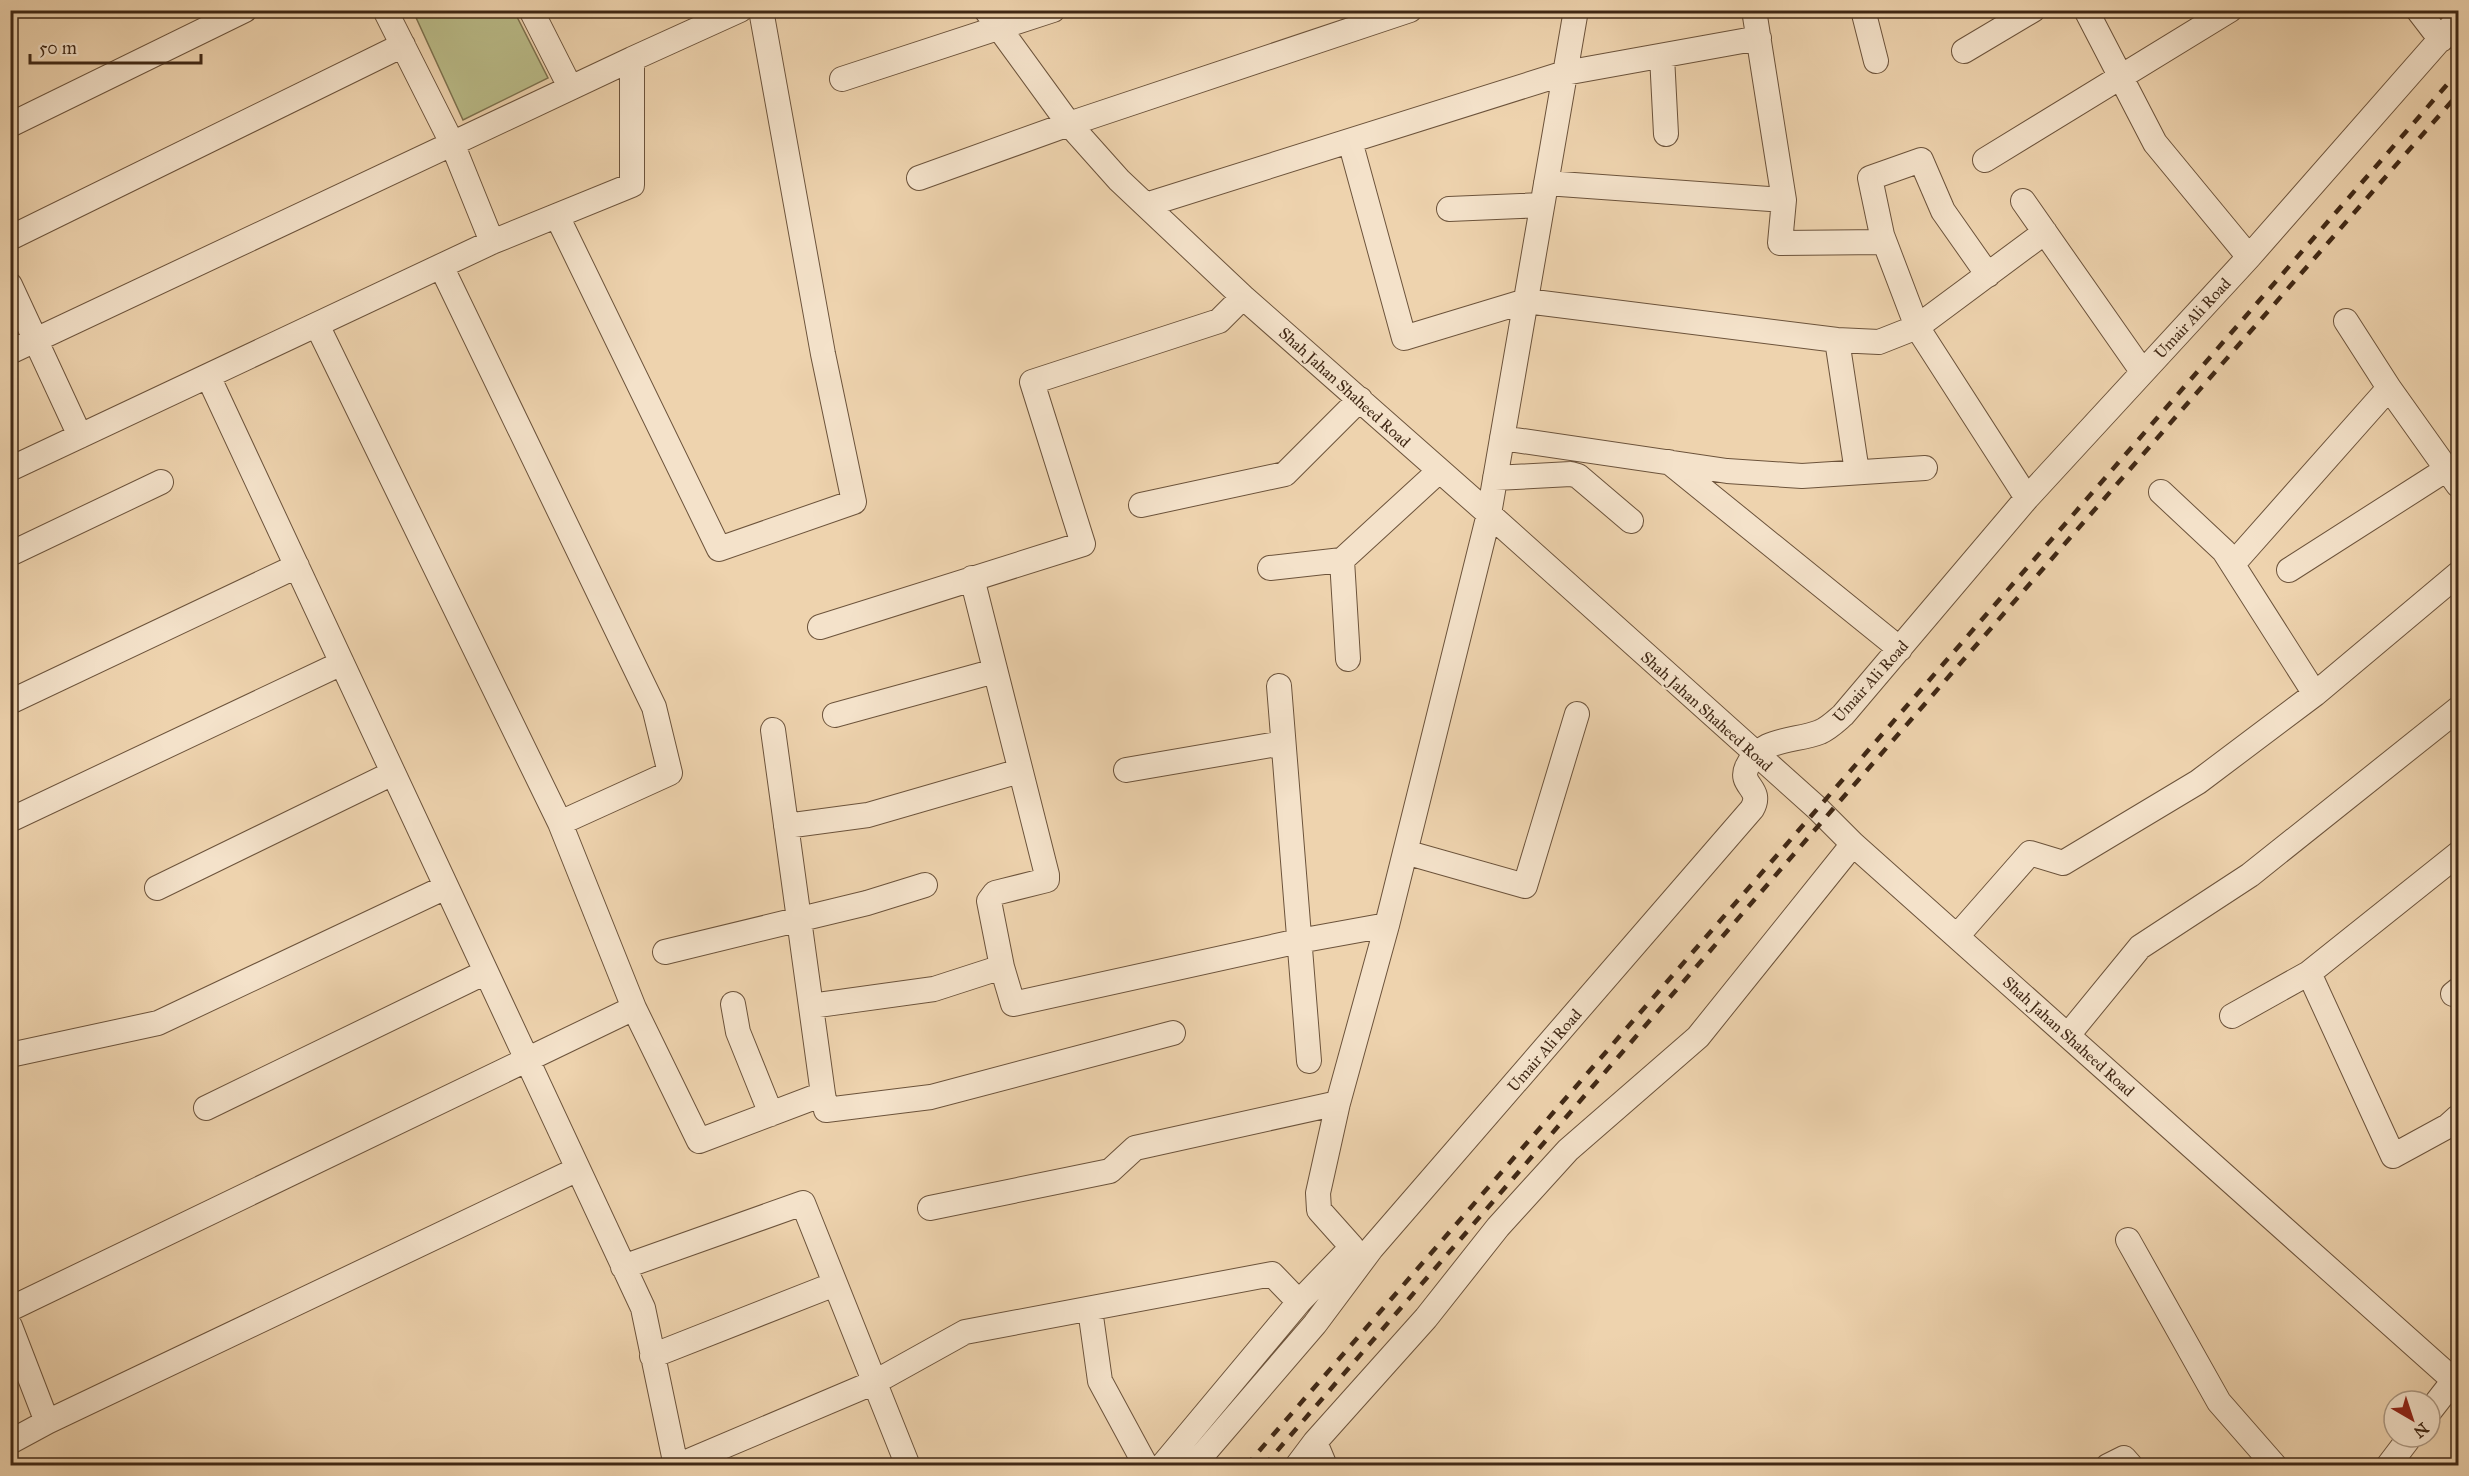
<svg xmlns="http://www.w3.org/2000/svg" width="2469" height="1476" font-family="'IM FELL Great Primer',serif">
  <rect width="100%" height="100%" fill="#eed3ae"/>
  <filter id="stains"><feTurbulence type="fractalNoise" baseFrequency=".00333" numOctaves="4"/><feColorMatrix values="0 0 0 0 .2 0 0 0 0 .09 0 0 0 0 .02 0 0 0 .5 -.17"/></filter>
  <radialGradient id="worn" r=".72"><stop offset=".6" stop-color="#630" stop-opacity="0"/><stop offset="1" stop-color="#630" stop-opacity=".3"/></radialGradient>
  <path fill="#babc89" stroke="#7d724f" stroke-width="1.5" d="M413 11H514L548 78 463 120Z"/>
  <g fill="none" stroke-linecap="round" stroke-linejoin="round">
    <defs>
      <path id="minor" d="M385 10 452 143 492 242
        M531 10 570 87
        M986 10 1069 124 1119 180 1243 297 1489 514 1817 808 1853 844 2458 1384
        M1754 10 1784 200 1780 243 1884 242
        M1863 10 1876 61
        M2086 10 2155 143 2249 257
        M2418 10 2441 40
        M1964 51 2033 10
        M1662 56 1666 134
        M842 79 1053 10
        M10 125 245 10
        M1350 141 1404 338 1526 301 1837 340 1879 342 1917 327 2045 232
        M1985 160 2230 10
        M919 178 1069 124 1410 10
        M1546 183 1784 200
        M2023 201 2142 371
        M1146 205 1565 73 1759 38
        M1449 209 1542 205
        M557 216 719 549 854 502 823 354 761 10
        M10 238 403 45
        M441 266 654 707 670 773 560 823
        M1988 275 1943 211 1921 160 1870 178 1882 235 1917 327 2027 498
        M10 285 80 436
        M2346 321 2389 388 2458 485
        M317 325 560 823 634 1008 699 1141 823 1094 773 730
        M1837 340 1857 472
        M10 352 632 59
        M208 376 643 1308 676 1466
        M1502 438 1727 471 1802 476 1925 468
        M1669 462 1900 649
        M10 469 492 242 632 185V59L740 10
        M1495 478 1571 474 1578 476 1631 521
        M2161 492 2224 551 2315 694
        M1141 505 1285 474 1360 399
        M10 554 161 482
        M1342 560 1348 659
        M2233 564 2389 388
        M1270 568 1342 560 1439 471
        M2289 570 2447 469
        M972 578 1047 875V880L995 893 989 901 1002 967 1013 1004 1299 941 1387 925
        M820 627 1083 544 1032 382 1219 321 1243 297
        M1279 686 1309 1061
        M10 702 297 566
        M835 715 995 671
        M1126 770 1283 743
        M10 820 342 663
        M786 826 868 815 1020 771
        M1405 852 1525 886 1577 714
        M157 888 393 773
        M1958 935 2030 853 2063 863 2198 782 2315 694 2458 574
        M665 952 867 903 925 885
        M2309 973 2393 1156 2448 1126 2458 1117
        M2453 994 2458 990
        M733 1004 738 1032 771 1114
        M811 1006 934 989 1002 967
        M2232 1016 2309 973 2458 854
        M2068 1035 2140 947 2250 875 2458 709
        M10 1055 158 1023 446 887
        M823 1094 826 1110 931 1097 1173 1033
        M206 1108 486 972
        M930 1208 1110 1171 1135 1148 1338 1103
        M2128 1240 2219 1402 2275 1466
        M623 1267 803 1203 908 1466
        M10 1309 634 1008
        M1090 1309 1100 1381 1146 1466
        M10 1326 47 1422
        M652 1356 835 1284
        M2430 1411 2458 1375
        M10 1442 47 1422 578 1169
        M1315 1442 1325 1466
        M677 1466 875 1382 965 1332 1272 1274 1299 1302
        M1162 1466 1299 1302 1352 1247 1319 1210 1318 1193 1338 1103 1387 925 1489 514 1576 10
        M1193 1466 1315 1324 1371 1249 1752 809C1764 788 1738 786 1747 767 1760 737 1795 742 1820 732 1829 728 1836 721 1843 715L2027 498 2249 257 2458 19
        M1297 1466 1315 1442 1426 1318 1498 1227 1568 1150 1698 1037 1853 844
        M2108 1466 2124 1458 2131 1466
        M2388 1466 2410 1437"/>
    </defs>
    <use href="#minor" stroke="#6c533b" stroke-width="26"/>
    <use href="#minor" stroke="#f4e2ca" stroke-width="24"/>
    <path stroke="#402815" stroke-width="4.5" stroke-dasharray="10 10" stroke-linecap="butt" d="M1246 1466 2458 72
      M1264 1466 1826 817 2458 94"/>
  </g>
  <g text-anchor="middle" stroke-width="4.5" stroke-linejoin="round" paint-order="stroke">
    <g font-size="16" fill="#402815" stroke="#f4e2ca">
      <text transform="translate(2192 318) rotate(-47)" y="6">Umair Ali Road</text>
      <text transform="translate(1345 387) rotate(42)" y="6">Shah Jahan Shaheed Road</text>
      <text transform="translate(1870 681) rotate(-48)" y="6">Umair Ali Road</text>
      <text transform="translate(1707 711) rotate(42)" y="6">Shah Jahan Shaheed Road</text>
      <text transform="translate(2069 1036) rotate(42)" y="6">Shah Jahan Shaheed Road</text>
      <text transform="translate(1544 1050) rotate(-49)" y="6">Umair Ali Road</text>
    </g>
  </g>
  <rect width="2469" height="1476" fill="none" stroke="#eed3ae" stroke-width="36"/>
  <rect x="12" y="12" width="2445" height="1452" fill="none" stroke="#402815" stroke-width="3"/>
  <rect x="18" y="18" width="2433" height="1440" fill="none" stroke="#402815" stroke-width="1.5"/>
  <g transform="translate(2412 1419) rotate(141)"><circle r="28" fill="#f4e2ca" stroke="#ac9882" stroke-width="1.5"/>
  <path d="M0-4.5L10 22L0 15L-10 22Z" fill="#8f2418"/>
  <text y="-9" font-size="16" font-weight="bold" text-anchor="middle" fill="#402815">N</text>
  </g>
  <path d="M30 54v9h171v-9" fill="none" stroke="#402815" stroke-width="3"/>
  <text x="39" y="54" font-size="18" fill="#402815" stroke="#f4e2ca" stroke-width="4.5" paint-order="stroke">50 m</text>
  <rect width="100%" height="100%" filter="url(#stains)"/>
  <rect width="100%" height="100%" fill="url(#worn)"/>
</svg>
